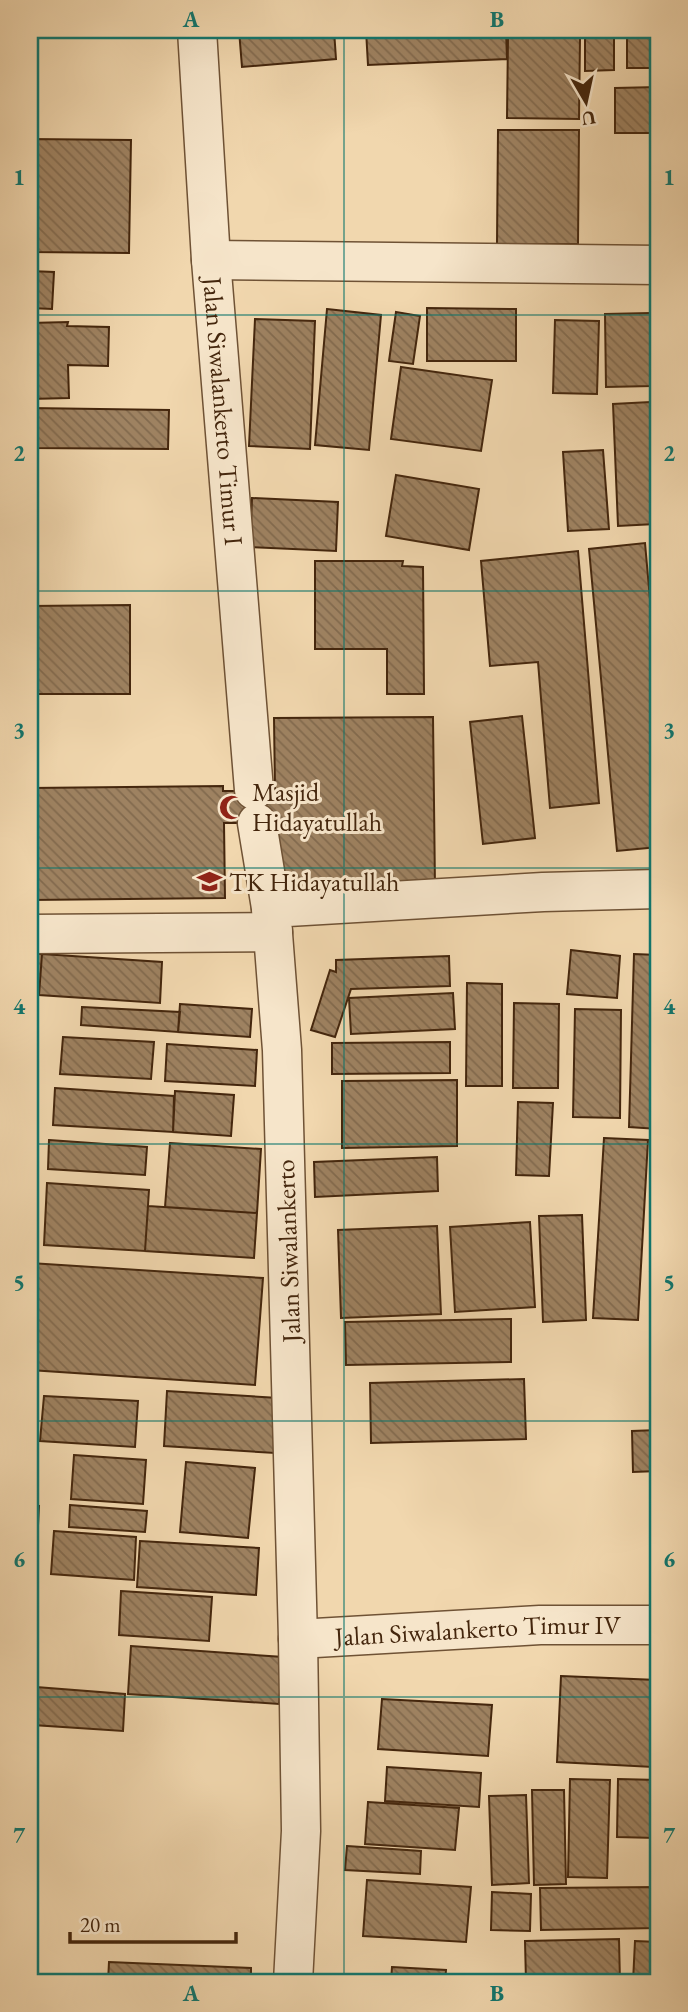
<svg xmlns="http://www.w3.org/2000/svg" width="688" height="2012" font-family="'EB Garamond',serif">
  <defs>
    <pattern id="building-back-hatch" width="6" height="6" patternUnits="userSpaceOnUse" patternTransform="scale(1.75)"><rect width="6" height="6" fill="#9e8261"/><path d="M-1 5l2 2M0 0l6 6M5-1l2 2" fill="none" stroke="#826a4e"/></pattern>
  </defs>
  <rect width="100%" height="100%" fill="#f1d7ae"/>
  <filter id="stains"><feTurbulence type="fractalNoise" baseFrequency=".00286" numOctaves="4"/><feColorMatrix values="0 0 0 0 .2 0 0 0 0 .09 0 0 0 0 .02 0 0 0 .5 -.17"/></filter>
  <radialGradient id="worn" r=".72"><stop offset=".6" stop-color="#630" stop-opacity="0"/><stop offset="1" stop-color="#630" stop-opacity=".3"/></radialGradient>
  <path fill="url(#building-back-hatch)" stroke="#44260d" stroke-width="2" d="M239 30H334L336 59 242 67Z
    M366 30H506L507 59 368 65Z
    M585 30H614V70L585 71Z
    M627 30H658V68H627Z
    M508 37 580 38 579 119 507 118Z
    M658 87V133H615V88Z
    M498 130H579L578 244H497Z
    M30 139 131 140 129 253 30 252Z
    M30 271 54 272 52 309 30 308Z
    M427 308 516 309V361H427Z
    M327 309 381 315 369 450 315 445Z
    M396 312 420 316 413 364 389 361Z
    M650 313 652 386 606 387 605 314Z
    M255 319 315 321 310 449 249 446Z
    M555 320 599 321 597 394 553 393Z
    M68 322 67 326 109 327 108 366 68 365 69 398 30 399V323Z
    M401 367 492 380 481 451 391 439Z
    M650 402 655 524 618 526 613 404Z
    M30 408 169 410 168 449 30 448Z
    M603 450 609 529 568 531 563 452Z
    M396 475 479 489 469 550 386 536Z
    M252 498 338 502 336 551 250 547Z
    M645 543 658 689V847L617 851 589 549Z
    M578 551 599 803 550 808 538 662 490 666 481 561Z
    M315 561H403L402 566 423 567 424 694H387V649H315Z
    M130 605V694H30V606Z
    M522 716 535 838 483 844 470 722Z
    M433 717 435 887 275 889V823H224L225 898 30 900V788L223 786V791H275L274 718Z
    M571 950 620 956 617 998 567 994Z
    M30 953 42 954 39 995 30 994Z
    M42 954 162 962 160 1003 39 995Z
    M634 954 658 955V1129L629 1127Z
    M449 956 450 986 351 989 335 1037 311 1030 330 970 336 972V960Z
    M467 983 502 984V1086H466Z
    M453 993 455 1029 351 1034 349 998Z
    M514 1003 559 1004 558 1088H513Z
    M180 1004 252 1009 250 1037 178 1032Z
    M82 1007 180 1012 178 1032 81 1025Z
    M575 1009 621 1010 620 1118 573 1117Z
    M63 1037 154 1042 151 1079 60 1074Z
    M450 1042V1073L332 1074V1043Z
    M167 1044 257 1050 255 1086 165 1081Z
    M457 1080V1146L342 1148V1081Z
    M55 1088 174 1096 173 1132 53 1125Z
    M175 1091 234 1095 231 1136 173 1132Z
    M518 1102 553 1103 549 1176 516 1175Z
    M604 1138 648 1140 638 1320 593 1318Z
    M49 1140 147 1147 145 1175 48 1169Z
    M170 1143 261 1149 257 1213 165 1207Z
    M658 1152V1272L650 1271Z
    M437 1157 438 1191 315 1197 314 1162Z
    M47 1183 149 1190 145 1251 44 1245Z
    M148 1206 257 1213 254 1258 145 1251Z
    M582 1215 586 1320 543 1322 539 1216Z
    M530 1222 535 1307 455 1312 450 1227Z
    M437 1226 441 1314 341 1318 338 1230Z
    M30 1263 263 1278 255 1385 30 1370Z
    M511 1319V1362L346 1365 345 1322Z
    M524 1379 526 1439 371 1443 370 1383Z
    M167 1391 278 1398 275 1453 164 1446Z
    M44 1396 138 1401 135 1447 40 1441Z
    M658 1430V1471L633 1472 632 1431Z
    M74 1455 146 1460 143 1504 71 1499Z
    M186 1462 255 1468 248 1538 180 1532Z
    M30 1505 39 1506 37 1545H30Z
    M70 1505 147 1511 145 1532 69 1527Z
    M54 1531 136 1537 134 1580 51 1574Z
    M140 1541 259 1548 256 1595 137 1587Z
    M121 1591 212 1597 209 1641 119 1635Z
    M131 1646 283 1657 279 1704 128 1694Z
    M561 1676 657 1680 653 1767 557 1762Z
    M36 1687 125 1694 123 1731 33 1725Z
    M382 1699 492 1705 488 1756 378 1749Z
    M387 1767 481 1773 479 1807 385 1801Z
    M570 1779 610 1780 607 1878 568 1877Z
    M618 1779 658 1780 656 1838 617 1837Z
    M532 1790H564L566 1884 534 1885Z
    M526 1795 529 1883 492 1885 489 1796Z
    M368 1802 459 1808 455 1850 365 1844Z
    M347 1846 421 1851 420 1874 345 1870Z
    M367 1880 471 1887 466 1942 363 1936Z
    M658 1887V1928L541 1930 540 1888Z
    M492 1892 531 1894 530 1931 491 1930Z
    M619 1939 620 1982H526L525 1941Z
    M635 1941 658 1942V1982H633Z
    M109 1962 251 1968V1982H108Z
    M392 1967 446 1970 445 1982H391Z"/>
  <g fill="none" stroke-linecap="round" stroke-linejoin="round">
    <defs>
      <g id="minor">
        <path id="s1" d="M197 30 211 260 254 790"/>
        <path d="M211 260 658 265"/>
        <path d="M257 823 271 908"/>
        <path d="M30 934 273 932"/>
        <path id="s2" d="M298 1639 540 1625H658"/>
        <path d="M293 1982 301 1831 298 1639 282 1050 271 908 543 892 658 889"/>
      </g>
    </defs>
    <use href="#minor" stroke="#6f5235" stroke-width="41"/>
    <use href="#minor" stroke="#f6e5ca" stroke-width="38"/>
  </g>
  <path fill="none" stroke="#0f766e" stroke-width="2" stroke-opacity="0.55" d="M344 30V1982M30 315H658M30 591H658M30 868H658M30 1144H658M30 1421H658M30 1697H658"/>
  <defs>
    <symbol id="mosque-bare" viewBox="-9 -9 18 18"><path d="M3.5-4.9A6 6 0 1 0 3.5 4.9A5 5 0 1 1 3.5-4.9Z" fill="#8f2418" stroke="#f6e5ca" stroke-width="2.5" paint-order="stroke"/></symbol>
    <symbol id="school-bare" viewBox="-9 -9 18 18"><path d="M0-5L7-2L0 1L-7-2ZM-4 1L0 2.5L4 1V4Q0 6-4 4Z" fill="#8f2418" stroke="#f6e5ca" stroke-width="2.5" paint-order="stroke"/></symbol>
  </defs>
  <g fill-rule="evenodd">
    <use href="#mosque-bare" x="214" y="790" width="35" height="35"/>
    <use href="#school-bare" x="192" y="864" width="35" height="35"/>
  </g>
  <g text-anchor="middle" stroke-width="6" stroke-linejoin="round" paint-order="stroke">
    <g font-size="26" fill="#44260d" stroke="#f6e5ca">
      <text dy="9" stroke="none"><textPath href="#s1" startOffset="382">Jalan Siwalankerto Timur I</textPath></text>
      <text transform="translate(288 1251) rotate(-92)" y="9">Jalan Siwalankerto</text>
      <text dy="9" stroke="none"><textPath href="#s2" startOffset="180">Jalan Siwalankerto Timur IV</textPath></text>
    </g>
    <g font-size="26" fill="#44260d" stroke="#f6e5ca" text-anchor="start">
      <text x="252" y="801">Masjid<tspan x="252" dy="30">Hidayatullah</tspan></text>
      <text x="229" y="891">TK Hidayatullah</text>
    </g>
  </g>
  <rect width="688" height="2012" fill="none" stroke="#f1d7ae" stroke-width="77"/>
  <g transform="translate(586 102) rotate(171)" stroke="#f6e5ca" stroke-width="5" paint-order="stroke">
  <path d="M0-5L12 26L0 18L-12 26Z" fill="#44260d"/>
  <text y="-10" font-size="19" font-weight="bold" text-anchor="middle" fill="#44260d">U</text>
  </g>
  <path d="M70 1932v10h166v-10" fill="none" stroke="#44260d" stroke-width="3.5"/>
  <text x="80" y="1932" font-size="21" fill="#44260d" stroke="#f6e5ca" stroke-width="5" paint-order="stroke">20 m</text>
  <rect x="38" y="38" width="612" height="1936" fill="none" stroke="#0f766e" stroke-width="2.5"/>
  <g font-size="23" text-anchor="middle" font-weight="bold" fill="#0f766e">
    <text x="191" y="27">A</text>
    <text x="497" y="27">B</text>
    <text x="19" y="185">1</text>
    <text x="669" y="185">1</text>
    <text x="19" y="461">2</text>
    <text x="669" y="461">2</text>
    <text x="19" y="738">3</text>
    <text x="669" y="738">3</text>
    <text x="19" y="1014">4</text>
    <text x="669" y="1014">4</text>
    <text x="19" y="1290">5</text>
    <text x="669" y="1290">5</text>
    <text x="19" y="1567">6</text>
    <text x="669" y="1567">6</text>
    <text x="19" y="1843">7</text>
    <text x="669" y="1843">7</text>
    <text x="191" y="2001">A</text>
    <text x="497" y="2001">B</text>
  </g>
  <rect width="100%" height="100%" filter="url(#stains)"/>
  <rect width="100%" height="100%" fill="url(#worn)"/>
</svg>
